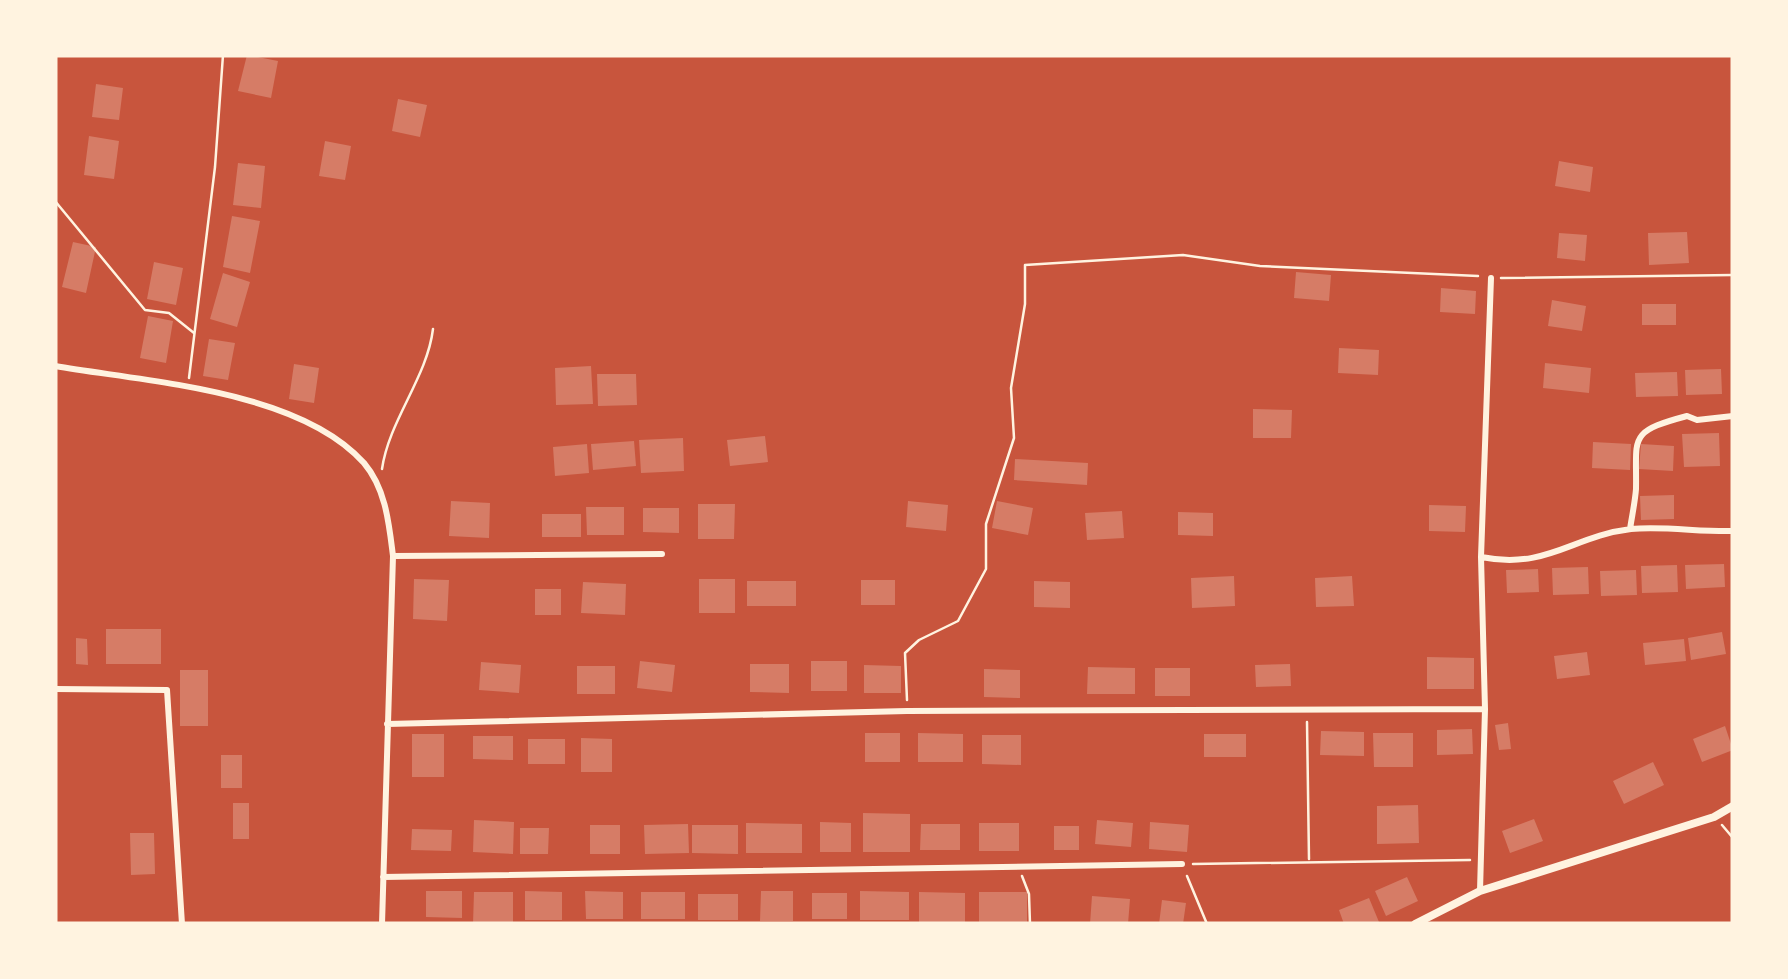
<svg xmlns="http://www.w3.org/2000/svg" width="1788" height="979" font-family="'Alegreya Sans',sans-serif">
  <rect width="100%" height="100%" fill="#c8553d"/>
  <path fill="#d67c66" d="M247 55 278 61 271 98 238 91Z
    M96 84 123 88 119 120 92 117Z
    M398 99 427 105 420 137 392 131Z
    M89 136 119 141 114 179 84 175Z
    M325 141 351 146 345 180 319 176Z
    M1559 161 1593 167 1590 192 1555 186Z
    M238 163 265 166 261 208 233 205Z
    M232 216 260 221 250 273 223 267Z
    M1687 232 1689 263 1649 265 1648 233Z
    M1559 233 1587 235 1585 261 1557 258Z
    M73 242 96 247 86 293 62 287Z
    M154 262 183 268 176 305 147 299Z
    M1296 272 1331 275 1329 301 1294 298Z
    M223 273 250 282 237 327 210 319Z
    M1441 288 1476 291 1475 314 1440 312Z
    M1552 300 1586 306 1582 331 1548 326Z
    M1642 304H1676V325H1642Z
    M148 316 173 321 166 363 140 358Z
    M209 339 235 343 228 380 203 376Z
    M1339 348 1379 350 1378 375 1338 373Z
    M1545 363 1591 368 1589 393 1543 388Z
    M294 364 319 368 314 403 289 399Z
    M591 366 593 404 556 405 555 368Z
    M1721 369 1722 394 1686 395 1685 370Z
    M1677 372 1678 396 1636 397 1635 373Z
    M597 374H636L637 405 598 406Z
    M1253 409 1292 410 1291 438H1253Z
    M1719 433 1720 466 1684 467 1682 434Z
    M765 436 768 462 730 466 727 440Z
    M683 438 684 471 641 473 639 440Z
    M634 441 636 466 593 470 591 444Z
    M1593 442 1631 444 1630 470 1592 468Z
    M587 444 589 473 555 476 553 447Z
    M1641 444 1674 446 1673 471 1639 469Z
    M1015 459 1088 463 1087 485 1014 480Z
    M1674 495V519L1641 520 1640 496Z
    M451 501 490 503 489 538 449 536Z
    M908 501 948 505 946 531 906 527Z
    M997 501 1033 508 1028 535 992 528Z
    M698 504H735L734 539H698Z
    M1429 505 1466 506 1465 532 1429 531Z
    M586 507H624V535H587Z
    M643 508H679V533L643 532Z
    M1122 511 1124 538 1087 540 1085 513Z
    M1178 512 1213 513V536L1178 535Z
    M542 514H581V537H542Z
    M1724 564 1725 587 1686 589 1685 565Z
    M1677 565 1678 592 1642 593 1641 566Z
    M1588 567 1589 594 1553 595 1552 568Z
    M1538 569 1539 592 1507 593 1506 570Z
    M1636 570 1637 595 1601 596 1600 571Z
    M1234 576 1235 606 1192 608 1191 578Z
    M1352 576 1354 606 1316 607 1315 578Z
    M414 579 449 580 447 621 413 619Z
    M699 579H735V613H699Z
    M861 580H895V605H861Z
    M747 581H796V606H747Z
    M1034 581 1070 582V608L1034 607Z
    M583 582 626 584 625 615 581 613Z
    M535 589H561V615H535Z
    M106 629H161V664H106Z
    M1722 632 1726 654 1691 660 1688 638Z
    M76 638 87 639 88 665 76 664Z
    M1684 639 1686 661 1645 665 1643 643Z
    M1587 652 1590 675 1557 679 1554 656Z
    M1427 657 1474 658V689H1427Z
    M640 661 675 665 672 692 637 688Z
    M811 661H847V691H811Z
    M481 662 521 665 519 693 479 690Z
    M750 664H789V693L750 692Z
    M1290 664 1291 686 1256 687 1255 665Z
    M864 665 901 666V693H864Z
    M577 666H615V694H577Z
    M1088 667 1135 668V694H1087Z
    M1155 668H1190V696H1155Z
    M984 669 1020 670V698L984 697Z
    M180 670H208V726H180Z
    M1508 723 1511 749 1499 750 1495 725Z
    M1725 726 1733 750 1702 762 1693 739Z
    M1472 729 1473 754 1437 755V730Z
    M1321 731 1364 732V756L1320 755Z
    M865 733H900V762H865Z
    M918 733 963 734V762H918Z
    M1373 733H1413V767H1374Z
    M412 734H444V777H412Z
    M1204 734H1246V757H1204Z
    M982 735H1021V765L982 764Z
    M473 736H513V760L473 759Z
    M581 738 612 739V772H581Z
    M528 739H565V764H528Z
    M221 755H242V788H221Z
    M1653 762 1664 785 1624 804 1613 781Z
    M233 803H249V839H233Z
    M1418 805 1419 843 1377 844V806Z
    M863 813 910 814V852H863Z
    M1534 819 1543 841 1510 853 1502 831Z
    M474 820 514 822 513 854 473 852Z
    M1097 820 1133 823 1131 847 1095 844Z
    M820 822 851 823V852H820Z
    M1150 822 1189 825 1187 852 1149 849Z
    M746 823 802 824V853H746Z
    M979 823H1019V851H979Z
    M688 824 689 853 645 854 644 825Z
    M921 824H960V850H920Z
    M590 825H620V854H590Z
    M692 825H738V854L692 853Z
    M1054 826H1079V850H1054Z
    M520 828H549L548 854H520Z
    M412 829 452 830 451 851 411 850Z
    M130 833H154L155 874 131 875Z
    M1407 877 1418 901 1386 916 1375 891Z
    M426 891H462V918L426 917Z
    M525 891 562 892V920H525Z
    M585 891 623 892V919H586Z
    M761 891H793V921H760Z
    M860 891 909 892V920H860Z
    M474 892H513V924H473Z
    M641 892H685V919H641Z
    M919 892 965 893V924L919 923Z
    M979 892H1027V924H979Z
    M812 893H847V919H812Z
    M698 894H738V920H698Z
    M1092 896 1130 899 1128 924H1090Z
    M1369 898 1379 922 1344 924 1339 910Z
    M1162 900 1186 903 1183 924H1159Z"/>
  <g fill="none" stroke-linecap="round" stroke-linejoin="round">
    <path stroke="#fff3e0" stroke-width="2.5" d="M55 201 145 310 169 313 194 333
      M1501 278 1733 275
      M189 378 215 167 223 55
      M382 469C389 420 427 378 433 329
      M907 700 905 653 919 640 958 621 986 569V524L1014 438 1011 388 1025 304V265L1183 255 1260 266 1478 276
      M1307 722 1309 859
      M1722 825 1733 838
      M1193 864 1470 860
      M1022 876 1029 894 1030 924
      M1187 876 1207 924"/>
    <path stroke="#fff3e0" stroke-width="6" d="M55 366C147 382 299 390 364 463 386 489 389 524 393 556L382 924
      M1630 529C1632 516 1635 502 1636 489 1637 437 1627 432 1687 416L1697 420 1733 416
      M393 556 662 554
      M1481 557C1547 570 1572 536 1631 529 1664 526 1700 532 1733 531
      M55 689 167 690 182 924
      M387 724 907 711 1485 709
      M383 877 1182 864
      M1480 891 1485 709 1481 557 1491 278"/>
    <path stroke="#fff3e0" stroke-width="8" d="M1415 924 1480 891 1714 817 1733 806"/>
  </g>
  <rect width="1788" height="979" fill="none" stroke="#fff3e0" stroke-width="115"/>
</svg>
